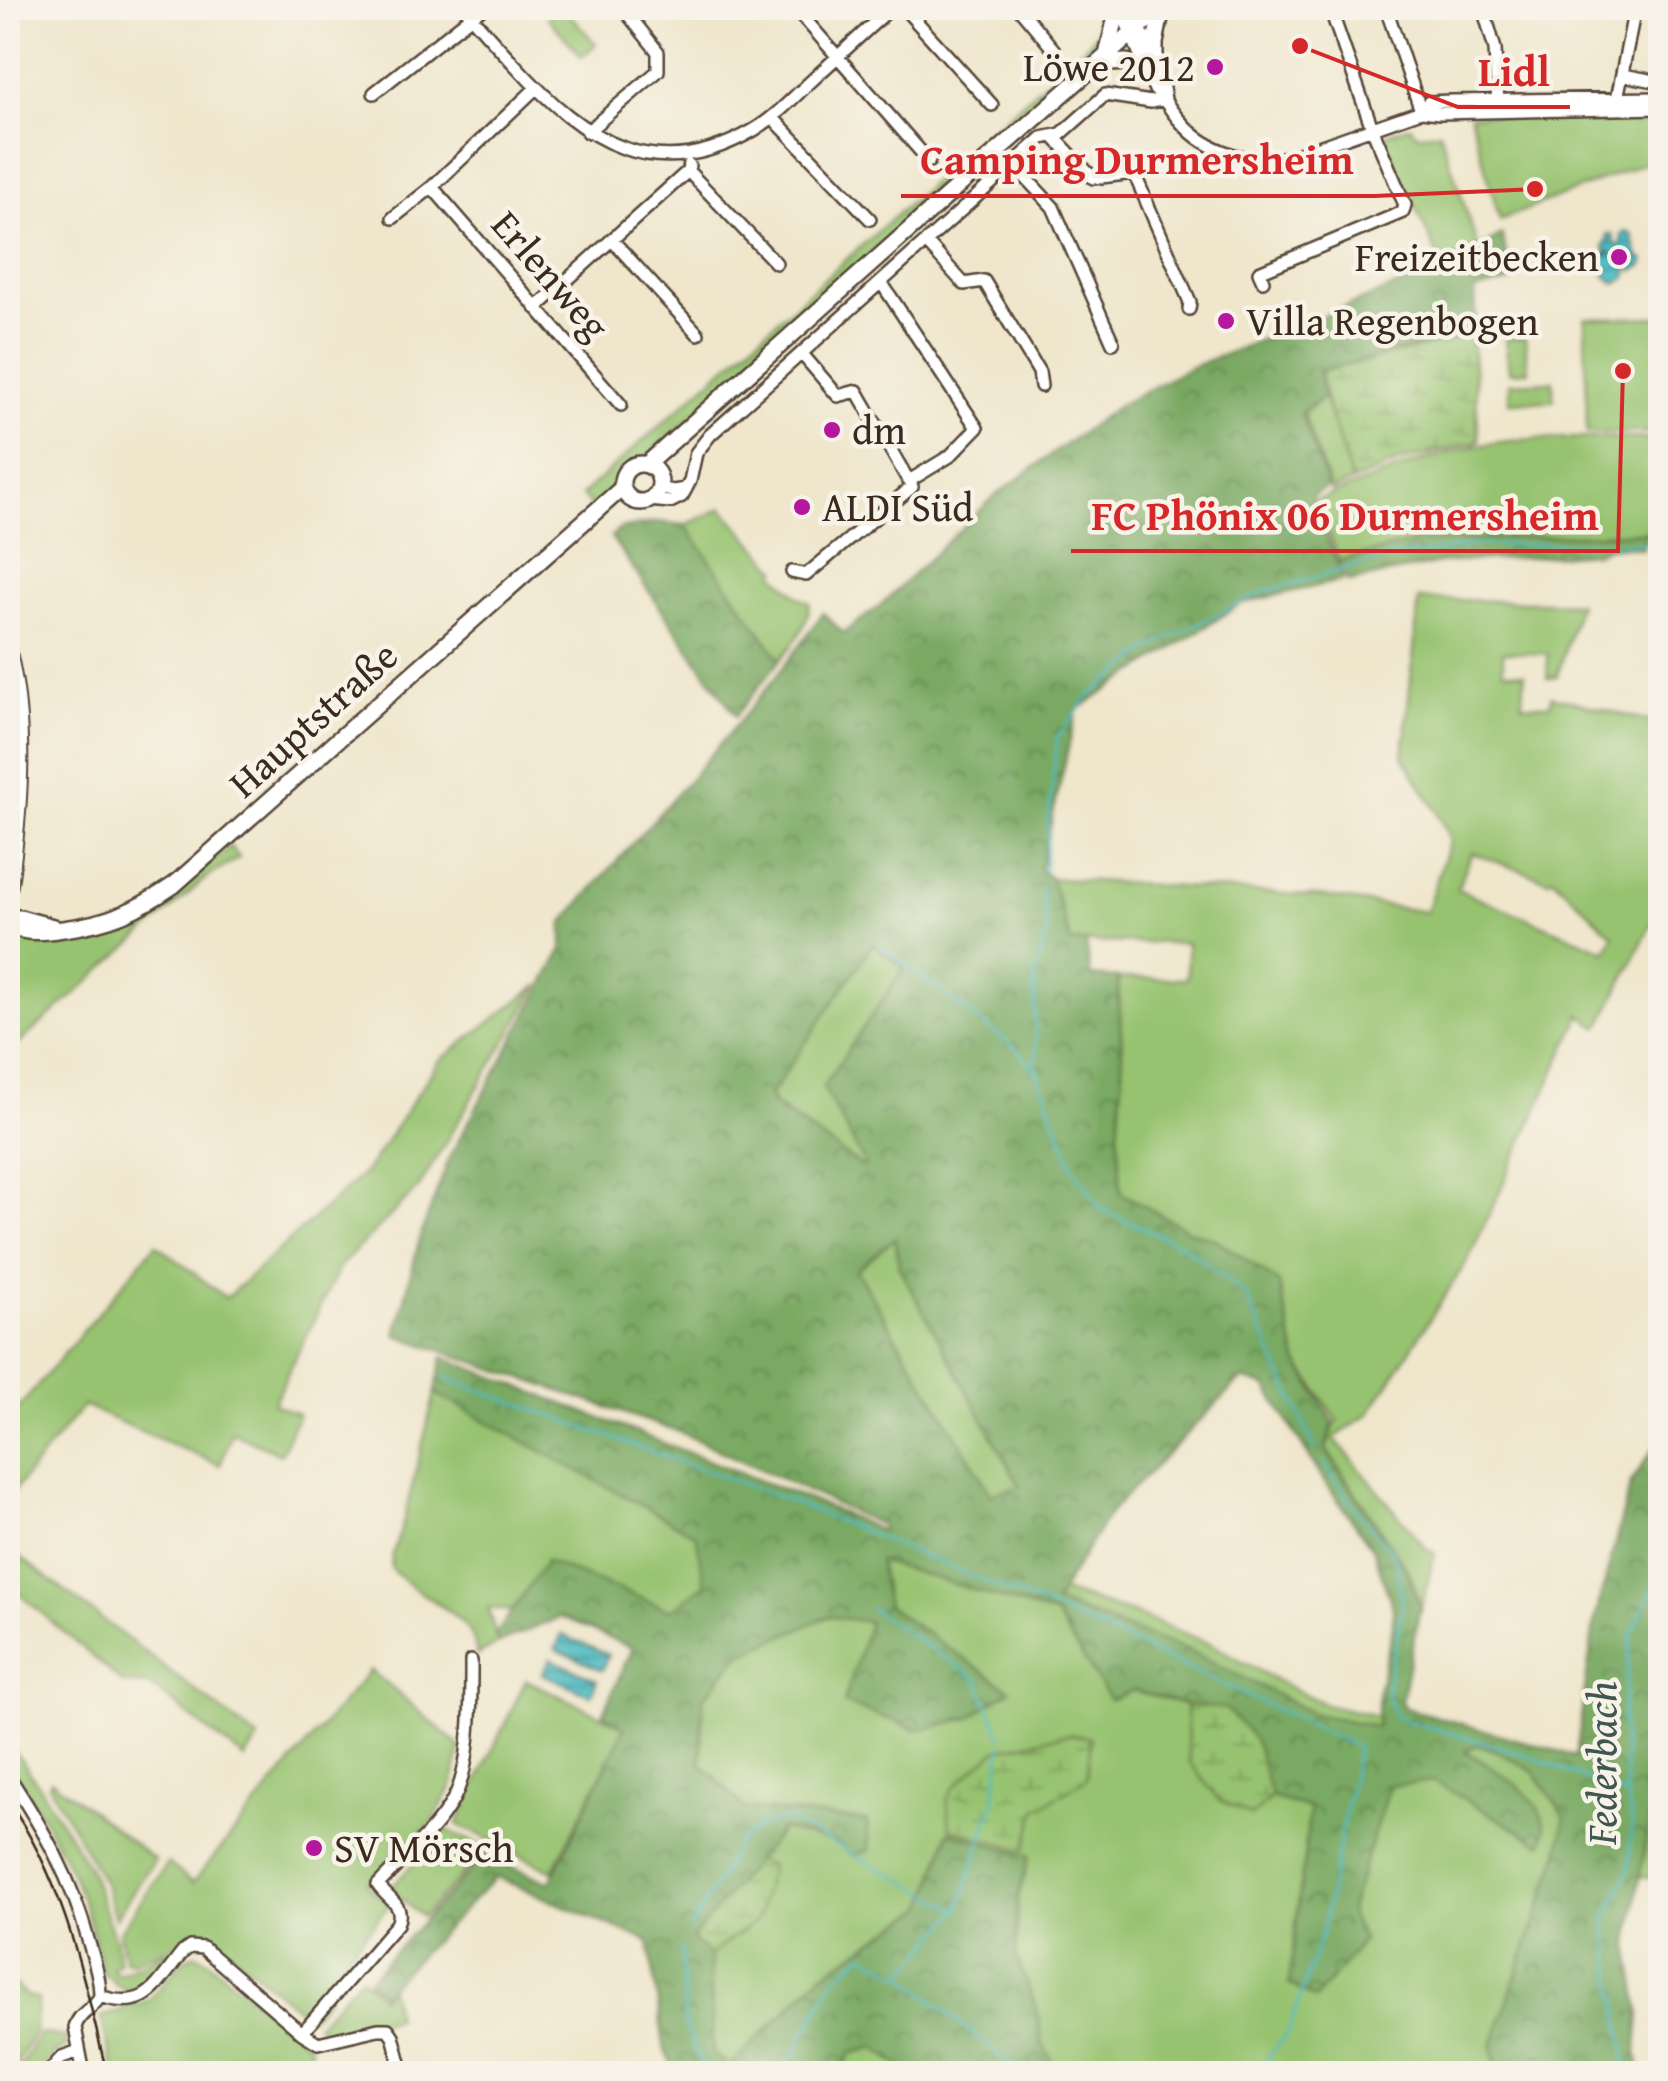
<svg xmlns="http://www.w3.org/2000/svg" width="1668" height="2081" font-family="'Gentium Book Plus',serif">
  <defs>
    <pattern id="forest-crowns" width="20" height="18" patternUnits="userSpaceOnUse" patternTransform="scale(2.5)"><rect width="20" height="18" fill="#79a962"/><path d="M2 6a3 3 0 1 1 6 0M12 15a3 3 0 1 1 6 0" fill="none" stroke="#648a50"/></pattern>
    <pattern id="wetland-marsh" width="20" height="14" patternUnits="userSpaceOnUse" patternTransform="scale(2.5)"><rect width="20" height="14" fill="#97c370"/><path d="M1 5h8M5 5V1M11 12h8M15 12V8" fill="none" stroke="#7c9f5b"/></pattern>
    <pattern id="water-rules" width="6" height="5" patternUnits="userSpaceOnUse" patternTransform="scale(2.5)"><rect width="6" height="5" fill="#4ebcc3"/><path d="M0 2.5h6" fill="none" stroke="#42999e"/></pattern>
  </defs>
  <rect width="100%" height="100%" fill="#f7f3e8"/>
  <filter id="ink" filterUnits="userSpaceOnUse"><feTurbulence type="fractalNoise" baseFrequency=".01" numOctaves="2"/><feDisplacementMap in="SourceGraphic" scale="20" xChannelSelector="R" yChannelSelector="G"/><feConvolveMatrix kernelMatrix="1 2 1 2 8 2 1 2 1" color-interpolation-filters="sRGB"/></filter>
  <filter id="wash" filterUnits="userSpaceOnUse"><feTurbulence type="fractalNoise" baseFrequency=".0048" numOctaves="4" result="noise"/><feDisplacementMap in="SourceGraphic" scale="40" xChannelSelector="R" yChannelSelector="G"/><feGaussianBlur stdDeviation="2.25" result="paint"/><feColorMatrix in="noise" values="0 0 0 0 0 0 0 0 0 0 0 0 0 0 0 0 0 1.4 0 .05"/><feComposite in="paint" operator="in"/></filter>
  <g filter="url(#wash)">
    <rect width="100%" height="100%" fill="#efe6cc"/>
    <path fill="#97c370" stroke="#697647" stroke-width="2.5" fill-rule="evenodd" d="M558 8H564L596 44 582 57 547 17Z
      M1110 27C1104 44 1101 56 1083 62L987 146 970 165 646 459C624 465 626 467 617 485 612 494 600 501 592 508L582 495 1087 45 1097 31Z
      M1660 114V157L1500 220 1470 115Z
      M1411 126 1414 132 1421 134 1440 132 1478 247 1443 267 1384 139 1389 133Z
      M1660 317V432L1587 433 1585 318Z
      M1525 337 1528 371 1509 372 1505 339Z
      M1553 381 1554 401 1509 402V383Z
      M1324 397 1352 481 1331 491 1303 413Z
      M1658 438V445L1660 446V535L1647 532 1415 542 1339 561 1318 500C1372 479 1430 454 1487 444 1543 435 1601 439 1658 438Z
      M722 508 777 569 775 574 797 596 810 603C807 627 795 642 780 660L685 525Z
      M1419 599 1579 603 1557 677 1547 678 1548 654 1503 652V671L1525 674 1522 704 1550 705 1552 696 1660 724V906L1603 1021 1598 1028 1581 1014 1469 1258 1369 1414 1334 1438 1427 1549 1435 1554 1421 1608 1410 1574 1326 1449 1335 1423 1338 1421 1297 1361 1279 1283 1217 1240 1190 1231 1121 1193 1118 1130 1123 1072 1118 978 1187 979V943L1071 942 1051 878 1329 897 1426 912 1450 840 1437 812 1403 756ZM1472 853 1548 880 1552 877 1613 935 1606 951 1457 889Z
      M230 846 239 858 206 878 8 1053V948L25 938 97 931 127 922 172 896Z
      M873 943 904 968 823 1087 866 1165 862 1167 773 1104 770 1095Z
      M539 985 419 1187 340 1266 273 1404 298 1414 281 1454 232 1432 220 1465 83 1406 8 1498V1421L156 1244 226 1298 367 1170 439 1061Z
      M896 1237 899 1267 1021 1486 991 1494 856 1270Z
      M435 1393 697 1535 705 1584 671 1611 546 1561 513 1611 488 1608 498 1643 477 1656C475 1648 475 1638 470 1632 450 1604 413 1594 391 1568L392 1555 402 1527Z
      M8 1548 259 1739 245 1759 150 1685 123 1683 8 1584Z
      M878 1560 1055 1615 1110 1699 1133 1690 1186 1705 1189 1761 1251 1816 1271 1797 1310 1808 1289 1983 1349 1912 1389 1785 1433 1781 1542 1844 1481 1760 1465 1751 1477 1745 1497 1751 1534 1772 1565 1816 1559 1853 1492 2046 1497 2073H1059L1042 2043 1037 2010 1016 1956 1018 1898 1029 1856 948 1833 926 1907 821 1975 731 2066 713 2055 710 1955 757 1920 770 1865 755 1861 783 1829 834 1842 855 1855 869 1849 866 1821 744 1808 701 1763 703 1699 740 1654 829 1616 869 1622 844 1703 919 1730 1009 1691 887 1606Z
      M1061 1591 1135 1614 1211 1644 1291 1688 1327 1705 1378 1716 1377 1727 1314 1714 1188 1650 1055 1603Z
      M370 1670 461 1747 452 1786 433 1821 379 1878 374 1875 367 1884 390 1904 342 1962 346 1966 323 1994 328 1998 312 2016 307 2017 212 1936C191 1931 189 1938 172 1947 160 1953 145 1957 132 1962L125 1961 119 1932 168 1863 193 1883 262 1798Z
      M526 1680 625 1727 553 1871 457 1824Z
      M8 1742 37 1783 89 1868 115 1939 119 1963 112 1967 117 1975 166 1953 168 1955 140 1988C123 1992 118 1989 108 1976L104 1975 86 1910 72 1874 44 1819 8 1764Z
      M1660 1754V1876L1639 1877Z
      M51 1780 155 1860 115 1918 105 1885 49 1785Z
      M445 1829 487 1849 422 1917 390 1889Z
      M195 1954 206 1959 310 2046V2053L296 2073H114L101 2017 149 2000 184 1960Z
      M361 1976 381 1997 390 1988 396 2018 330 2033 316 2025Z
      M8 1979 27 1996 38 1999 34 2034 9 2074Z
      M40 2033 65 2037 67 2046 51 2057 39 2073H16Z
      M875 2047 910 2073 842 2074 850 2054Z"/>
    <path fill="url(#forest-crowns)" stroke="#5a6a40" stroke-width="2.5" fill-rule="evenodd" d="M1502 235 1512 281 1475 290 1476 332 1319 371 1323 397 1301 413 1328 487 1312 496 1343 580 1242 603 1077 710 1040 870 1051 878 1071 942H1086L1090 976 1118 978 1123 1072 1118 1130 1121 1193 1190 1231 1217 1240 1279 1283 1297 1361 1334 1423 1325 1449 1409 1575 1420 1608 1401 1702 1405 1708 1576 1756 1594 1623 1631 1483 1660 1438V1754L1629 1944 1640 2012 1637 2052 1640 2073H1497L1492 2046 1559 1853 1565 1816 1534 1772 1497 1751 1477 1745 1465 1751C1490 1767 1543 1795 1545 1828 1545 1833 1543 1839 1542 1844L1433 1781 1389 1786 1349 1912 1363 1941 1315 1999 1289 1984 1310 1808 1271 1797 1257 1746 1227 1710 1186 1705 1133 1690 1110 1700 1055 1615 879 1561 887 1606 1010 1690 969 1718 919 1730 844 1703 869 1622 829 1616 740 1654 703 1698 701 1763 744 1808 867 1821 869 1850 854 1856 834 1842 782 1829 693 1939 710 1955 713 2055 731 2066 821 1975 925 1907 949 1832 1030 1856 1018 1898 1016 1956 1037 2010 1042 2043 1059 2073H910L875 2047 850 2054 842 2073H675L664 2046 649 1942 496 1877 382 1994 368 1980 485 1855 550 1883 624 1728 603 1714 632 1648 560 1617 498 1643 495 1636 546 1561 671 1610 705 1584 696 1535 435 1393 443 1357 835 1510 881 1531V1525L682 1433 396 1335 420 1237 450 1156 563 948V923C650 820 746 724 823 613L843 633 880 606 995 496 1119 405 1192 367 1442 269ZM873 944 904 968 823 1087 865 1164 863 1167 773 1105 770 1095ZM895 1238 899 1267 1020 1486 991 1494 856 1270ZM1241 1379 1266 1386 1321 1476 1374 1551 1393 1608V1627L1379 1687 1377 1726 1314 1714 1188 1650 1055 1603 1061 1591 1110 1512Z
      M658 522 685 525 780 660 736 716 611 537 620 529Z
      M1647 532 1642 549C1628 546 1609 545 1596 553L1439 563 1348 582 1339 561 1415 542Z"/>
    <path fill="url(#wetland-marsh)" stroke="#697647" stroke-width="2.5" d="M1472 335 1479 441 1399 462 1352 481 1325 396 1320 372Z
      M1186 1705 1226 1709 1249 1733 1257 1746 1271 1797 1251 1816 1218 1799 1189 1761Z
      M1068 1734 1091 1738 1087 1778 1036 1810 1025 1850 950 1829 947 1800 954 1787 996 1750Z
      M755 1861 771 1865 757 1920 710 1955 692 1940Z"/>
    <path fill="url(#water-rules)" stroke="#447370" stroke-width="2.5" d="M1626 232 1632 235 1638 257 1644 260 1643 265 1633 271 1629 261H1626L1628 270 1626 278 1615 283 1607 277 1599 257 1613 252H1606L1604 247 1608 239 1607 235 1612 234 1615 244 1618 246 1621 244 1622 234Z
      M562 1635 608 1655 602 1670 555 1649Z
      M550 1659 597 1680 591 1695 543 1674Z"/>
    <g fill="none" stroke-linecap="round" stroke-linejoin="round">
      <path stroke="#4ebcc3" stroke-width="2.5" d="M1044 871 1057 738 1090 695 1155 645 1263 592 1372 561 1475 545 1660 543
        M880 946 1016 1048 1037 1072 1072 1165 1101 1209 1186 1247 1245 1294 1315 1448
        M1036 1068 1034 977 1047 931 1042 887
        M443 1377 793 1502 1116 1635 1358 1747 1323 1929 1289 2031 1256 2074
        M1323 1462 1356 1510 1394 1553 1403 1603 1386 1693 1396 1718 1528 1755 1627 1796
        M870 1608 977 1679 1001 1736
        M690 1930 740 1840 760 1826 789 1820 959 1910
        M681 1950 685 2025 706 2074
        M903 1975 959 1910 994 1802 1002 1744
        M783 2074 834 1980 863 1954 902 1975 1019 2071V2074
        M1628 2074 1605 1921 1629 1869 1632 1821 1627 1796 1622 1716 1632 1633 1660 1573"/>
    </g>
  </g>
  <g filter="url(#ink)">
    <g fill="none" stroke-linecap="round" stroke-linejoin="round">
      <defs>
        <path id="minor" d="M465 8C480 28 498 46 515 65 584 141 654 188 754 130 774 118 790 101 807 85 835 59 863 33 891 8
          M795 8 929 161
          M904 8 992 105
          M1019 8 1054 50
          M1120 8 1155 90C1166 100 1171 112 1181 122 1207 153 1254 166 1293 156L1421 111 1440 113 1660 108
          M1132 8 1161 78 1165 99
          M1386 8 1421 111
          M1483 8 1495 49 1498 106
          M1623 75 1660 82
          M374 93 482 8
          M1616 104 1635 8
          M1421 111 1429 102 1450 101 1660 98
          M772 117 870 219
          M587 132 658 71V52L623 8
          M1053 136 1093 178 1134 173 1190 302 1189 309
          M1013 164 1053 207 1113 343
          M689 165 688 171 776 263
          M432 187 621 405
          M393 218 432 187 536 88
          M612 240 698 334
          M926 242 964 284 984 281 1039 372 1041 386
          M1263 281 1259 272 1403 212 1405 205 1372 128 1330 8
          M881 282 977 428 950 456 909 481
          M536 308 688 171
          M659 488 673 491 686 489
          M649 500 670 502 682 496 690 481 696 453 710 435 1042 138 1061 134 1105 95 1151 102 1165 99
          M792 572 806 575 912 487 857 391 838 396 802 354
          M8 1775C44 1830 72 1879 89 1943 94 1960 100 1978 100 1996
          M100 1996C147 2012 156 1985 183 1952L190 1947 203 1948 302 2033 318 2043 378 2029H388L393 2036 403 2074
          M302 2033 397 1924C406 1905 387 1899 378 1885 402 1859 438 1829 454 1798 472 1764 471 1699 471 1661
          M47 2074 62 2057 79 2051
          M84 2074 75 2027C79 2012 94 2009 100 1996"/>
        <path id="tertiary" d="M1107 55 1118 8
          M1155 63V43L1162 8
          M1097 64 1126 62 1145 68
          M622 483a19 19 0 1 1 38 0a19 19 0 1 1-38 0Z
          M647 464 982 165 1161 8
          M8 918H20L53 927
          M8 925C26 934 43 932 63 929 109 923 136 911 174 885L622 488"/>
        <path id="primary" d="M8 657C25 730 18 812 8 885"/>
      </defs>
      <use href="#minor" stroke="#564638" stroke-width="16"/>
      <use href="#tertiary" stroke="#564638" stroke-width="20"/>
      <use href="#primary" stroke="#564638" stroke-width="22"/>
      <use href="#minor" stroke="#fff" stroke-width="11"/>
      <use href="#tertiary" stroke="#fff" stroke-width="15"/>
      <use href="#primary" stroke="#fff" stroke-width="18"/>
      <path stroke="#3b2a1e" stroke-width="2.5" d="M8 1801C66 1885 83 1976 107 2074"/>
    </g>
  </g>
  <g fill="#b5179e" stroke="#f7f3e8" stroke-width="4">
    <circle cx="1215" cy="67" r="10"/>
    <circle cx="1619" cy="257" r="10"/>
    <circle cx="1226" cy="321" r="10"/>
    <circle cx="832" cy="430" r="10"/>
    <circle cx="802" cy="507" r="10"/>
    <circle cx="314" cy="1848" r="10"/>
  </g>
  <g text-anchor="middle" stroke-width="9" stroke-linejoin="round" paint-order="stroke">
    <g font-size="40" fill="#3b2a1e" stroke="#f7f3e8" text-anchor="start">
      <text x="1195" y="81" text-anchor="end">Löwe 2012</text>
      <text x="1599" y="271" text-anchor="end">Freizeitbecken</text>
      <text x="1246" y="335">Villa Regenbogen</text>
      <text x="852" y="444">dm</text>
      <text x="822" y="521">ALDI Süd</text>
      <text x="334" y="1862">SV Mörsch</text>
    </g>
    <g font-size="40" fill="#3b2a1e" stroke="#f7f3e8">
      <text transform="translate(551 275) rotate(49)" y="14">Erlenweg</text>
      <text transform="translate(313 719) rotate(-42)" y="14">Hauptstraße</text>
    </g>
    <g font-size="42" font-style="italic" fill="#415650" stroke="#f7f3e8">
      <text transform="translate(1601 1763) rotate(-90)" y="15">Federbach</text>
    </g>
  </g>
  <path fill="none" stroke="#d62828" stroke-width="4" d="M1300 46L1458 107H1570M1535 189L1374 196H901M1623 371L1618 551H1071"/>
  <g fill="#d62828" stroke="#f7f3e8" stroke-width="4">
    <circle cx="1300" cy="46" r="10"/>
    <circle cx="1535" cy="189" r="10"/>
    <circle cx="1623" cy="371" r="10"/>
  </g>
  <g font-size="42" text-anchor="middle" font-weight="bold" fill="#d62828" stroke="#f7f3e8" stroke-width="9" stroke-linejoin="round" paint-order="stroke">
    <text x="1514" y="86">Lidl</text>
    <text x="1137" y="174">Camping Durmersheim</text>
    <text x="1345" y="530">FC Phönix 06 Durmersheim</text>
  </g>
  <rect width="1668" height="2081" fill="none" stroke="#f7f3e8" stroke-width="40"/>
</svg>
